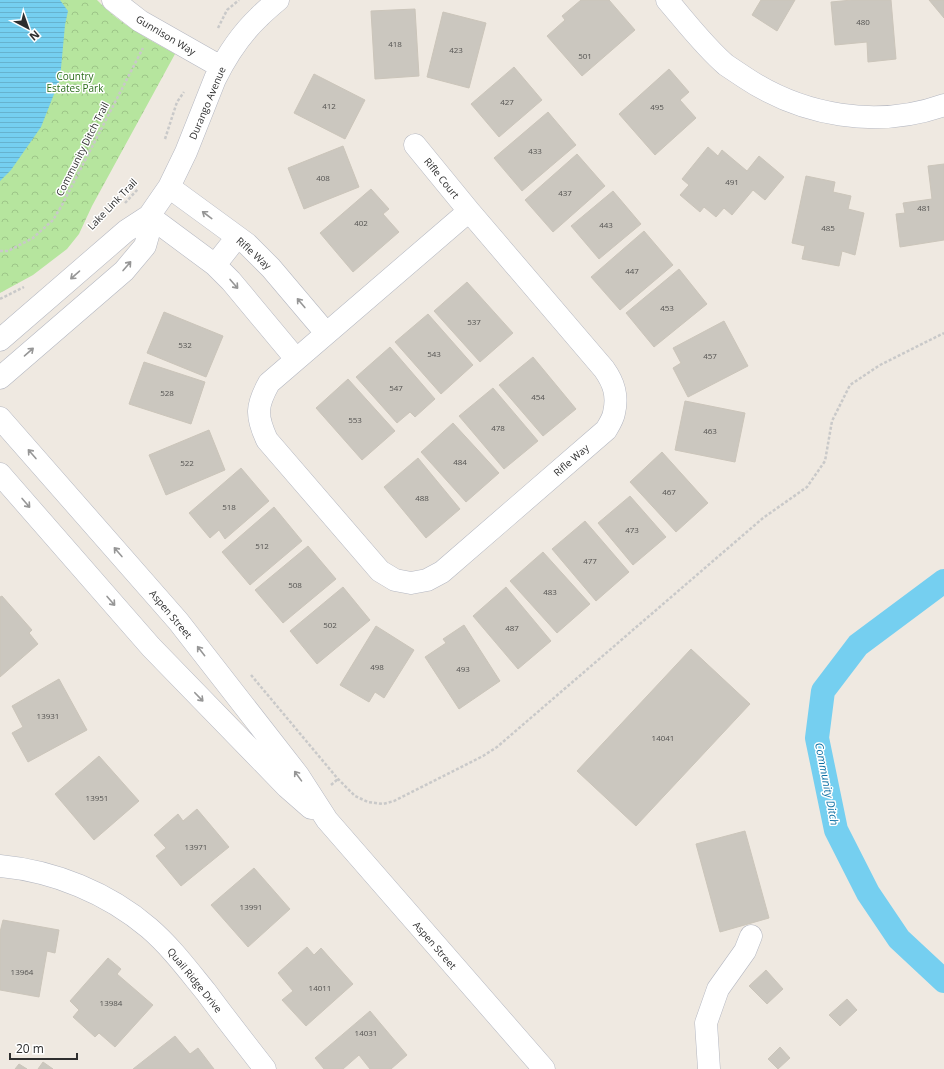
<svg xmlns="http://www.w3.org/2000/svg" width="944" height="1069" font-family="'Open Sans',sans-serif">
  <defs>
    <pattern id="forest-crowns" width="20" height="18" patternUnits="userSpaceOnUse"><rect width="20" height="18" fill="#b6e59e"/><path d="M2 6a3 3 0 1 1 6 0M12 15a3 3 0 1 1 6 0" fill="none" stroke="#9dc588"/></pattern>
    <pattern id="water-rules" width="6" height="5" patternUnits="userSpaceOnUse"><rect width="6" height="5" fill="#75cff0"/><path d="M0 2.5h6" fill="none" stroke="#66b2ce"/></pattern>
  </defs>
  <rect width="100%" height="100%" fill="#efe9e1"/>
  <path fill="url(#forest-crowns)" d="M0 0H97C118 23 148 39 175 54L92 206 79 234 67 249 33 275 0 293Z"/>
  <path fill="url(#water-rules)" d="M0 0H60L68 11 65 25 60 79 41 127 11 170 0 181Z"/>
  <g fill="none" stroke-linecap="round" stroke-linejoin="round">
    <path stroke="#75cff0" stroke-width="24" d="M944 581 858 645 823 691 817 738 836 830 868 893 899 939 944 981"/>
  </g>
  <path fill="#cbc7bf" stroke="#cbc5ba" d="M581 0H609L635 30 582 76 547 36 565 20 562 16Z
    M761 0H795L777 31 752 15Z
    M852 0H891L896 59 868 62 867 42 835 45 831 2Z
    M929 0H944V18Z
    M415 9 419 76 375 79 371 11Z
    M443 12 486 23 469 88 427 77Z
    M514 67 542 100 499 137 471 104Z
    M669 69 689 92 680 100 696 118 655 155 619 114Z
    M314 74 365 100 345 139 294 113Z
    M548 112 576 145 522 191 494 158Z
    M343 146 359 187 304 209 288 168Z
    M708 147 718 156 722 150 747 171 759 156 784 177 765 200 753 190 732 215 724 208 716 217 704 207 700 212 680 195 689 185 682 179Z
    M577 154 605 186 553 232 525 200Z
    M944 164V240L900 247 896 214 905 213 903 203 932 199 928 166Z
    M806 176 835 182 833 192 851 196 848 209 864 213 855 255 842 251 839 266 802 259 805 246 792 243Z
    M371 189 389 209 383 214 399 232 353 272 320 233Z
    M613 191 641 224 599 259 571 226Z
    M644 231 673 265 620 310 591 277Z
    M679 269 707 304 654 347 626 313Z
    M467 282 513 333 480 362 434 311Z
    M164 312 223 336 206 377 147 353Z
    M428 314 473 365 441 394 395 342Z
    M724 321 748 366 688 397 673 368 681 363 673 348Z
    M390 347 435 399 415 417 410 412 397 423 356 377Z
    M533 357 576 409 543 436 499 385Z
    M144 362 205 382 191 424 129 404Z
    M348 379 395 431 362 460 316 408Z
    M493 388 538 441 504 469 459 416Z
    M685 401 745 413 735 462 675 450Z
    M453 423 499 473 466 502 421 452Z
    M209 430 225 470 166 495 149 455Z
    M662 452 708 503 676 532 630 482Z
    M418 458 460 509 426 538 384 487Z
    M241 468 269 501 225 539 219 530 210 538 189 513Z
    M630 496 666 537 633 565 598 523Z
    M274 507 302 541 250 585 222 552Z
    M585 521 629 572 596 601 552 549Z
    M308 546 336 579 283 623 255 590Z
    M543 552 590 604 557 633 510 581Z
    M343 587 370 620 317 664 290 631Z
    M506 587 551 641 518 669 473 616Z
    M2 596 32 630 29 633 38 644 0 677V597Z
    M464 625 500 681 459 709 425 657 446 643 443 639Z
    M376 626 414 650 384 698 375 692 369 702 340 685Z
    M691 649 750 704 636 826 577 771Z
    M59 679 87 730 28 762 12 733 23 727 12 706Z
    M99 756 139 801 94 840 55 794Z
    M197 809 229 847 181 886 156 856 166 848 154 835 178 814 183 821Z
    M745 831 769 918 720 932 696 844Z
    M254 868 290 909 248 947 211 905Z
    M3 920 59 930 55 953 47 951 39 997 0 990V932Z
    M307 947 314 955 321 948 353 984 306 1026 282 1000 293 991 278 973Z
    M108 958 121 969 117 974 153 1005 115 1047 99 1033 95 1037 73 1017 79 1010 70 1001Z
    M766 970 783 989 767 1004 749 986Z
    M847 999 857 1010 840 1026 829 1015Z
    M370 1011 407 1055 391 1069H370L359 1055 343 1069H324L315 1058Z
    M175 1036 190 1054 198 1048 214 1069H133Z
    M780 1047 790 1058 778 1069 768 1059Z
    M43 1062 53 1069H38Z
    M19 1064 27 1069H15Z"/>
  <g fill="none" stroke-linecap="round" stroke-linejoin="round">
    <defs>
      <path id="minor" d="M113 0 140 21 221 67
        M667 0C686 22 704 46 726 65 732 69 738 73 744 77 802 116 877 129 944 105
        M415 145 469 211 604 369C614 383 618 396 614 413 613 419 609 425 606 430L442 572 427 580 411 583 395 580 380 571 267 440C256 416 256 406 269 383L469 211
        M169 187 247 244 271 268 326 333
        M149 216 215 265 231 281 296 359
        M215 265 237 237
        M0 340 126 231 149 216 169 187 186 152 215 79C226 57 241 34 259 17 265 11 272 5 278 0
        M0 378 124 271 145 246 149 232V216
        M0 418 178 621 298 775 327 820 544 1069
        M0 474 151 647 287 787 311 808
        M0 866C54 871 108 893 149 928 171 947 188 970 206 992 225 1018 245 1043 265 1069
        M709 1069 706 1023 718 989 745 951 751 936"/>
    </defs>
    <use href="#minor" stroke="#b4b7c1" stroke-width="23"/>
    <path stroke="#c9c9c9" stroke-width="2.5" stroke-dasharray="3 2" stroke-linecap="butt" d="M218 28 227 10 239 0
      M165 139 177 102 184 92
      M125 203 138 189
      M0 251H8L33 238 53 220 62 205 143 48
      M0 299 24 287
      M251 675 338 779 355 796 368 802 383 804 394 801 483 756 497 747 763 518 807 487 825 461 832 421 850 385 880 365 944 333
      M331 785 338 779"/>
    <use href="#minor" stroke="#fff" stroke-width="22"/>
  </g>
  <defs><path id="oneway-shaft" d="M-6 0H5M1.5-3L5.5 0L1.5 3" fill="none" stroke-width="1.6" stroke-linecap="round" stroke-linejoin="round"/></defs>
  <g stroke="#969696">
    <use href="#oneway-shaft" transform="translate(207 215) rotate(-143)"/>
    <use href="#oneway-shaft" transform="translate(127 266) rotate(-49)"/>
    <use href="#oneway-shaft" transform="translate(75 275) rotate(139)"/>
    <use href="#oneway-shaft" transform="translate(234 284) rotate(49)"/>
    <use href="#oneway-shaft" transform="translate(301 303) rotate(-130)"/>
    <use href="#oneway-shaft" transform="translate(29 352) rotate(-41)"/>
    <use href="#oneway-shaft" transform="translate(32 454) rotate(-131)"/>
    <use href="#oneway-shaft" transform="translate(26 503) rotate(49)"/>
    <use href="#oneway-shaft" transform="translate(118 552) rotate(-131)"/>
    <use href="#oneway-shaft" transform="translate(111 601) rotate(49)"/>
    <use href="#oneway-shaft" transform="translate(201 651) rotate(-128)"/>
    <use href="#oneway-shaft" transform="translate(199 697) rotate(46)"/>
    <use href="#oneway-shaft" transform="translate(298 776) rotate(-126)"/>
  </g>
  <g text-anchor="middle" stroke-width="3" stroke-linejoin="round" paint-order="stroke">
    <g font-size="8" fill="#555452">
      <text x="863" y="25">480</text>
      <text x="395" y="47">418</text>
      <text x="456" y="53">423</text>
      <text x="585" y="59">501</text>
      <text x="507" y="105">427</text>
      <text x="329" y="109">412</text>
      <text x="657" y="110">495</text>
      <text x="535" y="154">433</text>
      <text x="323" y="181">408</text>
      <text x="732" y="185">491</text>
      <text x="565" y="196">437</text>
      <text x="924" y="211">481</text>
      <text x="361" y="226">402</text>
      <text x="606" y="228">443</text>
      <text x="828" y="231">485</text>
      <text x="632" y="274">447</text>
      <text x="667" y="311">453</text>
      <text x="474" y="325">537</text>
      <text x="185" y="348">532</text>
      <text x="434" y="357">543</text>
      <text x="710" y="359">457</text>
      <text x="396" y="391">547</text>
      <text x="167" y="396">528</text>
      <text x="538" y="400">454</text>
      <text x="355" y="423">553</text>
      <text x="498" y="431">478</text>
      <text x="710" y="434">463</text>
      <text x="460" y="465">484</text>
      <text x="187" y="466">522</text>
      <text x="669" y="495">467</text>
      <text x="422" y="501">488</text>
      <text x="229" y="510">518</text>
      <text x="632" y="533">473</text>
      <text x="262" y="549">512</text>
      <text x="590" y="564">477</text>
      <text x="295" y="588">508</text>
      <text x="550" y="595">483</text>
      <text x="330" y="628">502</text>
      <text x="512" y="631">487</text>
      <text x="377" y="670">498</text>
      <text x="463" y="672">493</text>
      <text x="48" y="719">13931</text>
      <text x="663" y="741">14041</text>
      <text x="97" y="801">13951</text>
      <text x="196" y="850">13971</text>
      <text x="251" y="910">13991</text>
      <text x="22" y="975">13964</text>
      <text x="320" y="991">14011</text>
      <text x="111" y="1006">13984</text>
      <text x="366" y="1036">14031</text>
    </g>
    <g font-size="10" fill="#2e2e2e" stroke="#fff">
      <text transform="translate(166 35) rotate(31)" y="4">Gunnison Way</text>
      <text transform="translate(207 103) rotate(-67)" y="4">Durango Avenue</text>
      <text transform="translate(82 149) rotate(-63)" y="4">Community Ditch Trail</text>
      <text transform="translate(442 178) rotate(51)" y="4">Rifle Court</text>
      <text transform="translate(112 204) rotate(-46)" y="4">Lake Link Trail</text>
      <text transform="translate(254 253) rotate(42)" y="4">Rifle Way</text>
      <text transform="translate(571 460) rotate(-41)" y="4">Rifle Way</text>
      <text transform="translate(171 614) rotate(50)" y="4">Aspen Street</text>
      <text transform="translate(435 945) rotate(49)" y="4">Aspen Street</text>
      <text transform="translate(195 980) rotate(51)" y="4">Quail Ridge Drive</text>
    </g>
    <g font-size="10" fill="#2c6e1b" stroke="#fff">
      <text x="75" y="80">Country<tspan x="75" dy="12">Estates Park</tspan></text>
    </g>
    <g font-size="11" font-style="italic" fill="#0d6fa3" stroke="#fff">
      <text transform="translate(827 784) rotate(79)" y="4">Community Ditch</text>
    </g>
  </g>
  <g transform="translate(28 28) rotate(139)" stroke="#ffffff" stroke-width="3" paint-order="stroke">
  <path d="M0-3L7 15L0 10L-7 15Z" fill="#2e2e2e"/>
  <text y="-6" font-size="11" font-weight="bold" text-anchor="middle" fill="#2e2e2e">N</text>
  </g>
  <path d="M10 1053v6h67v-6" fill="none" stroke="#2e2e2e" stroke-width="2"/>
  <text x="16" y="1053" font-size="12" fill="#2e2e2e" stroke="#ffffff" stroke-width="3" paint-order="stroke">20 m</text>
</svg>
